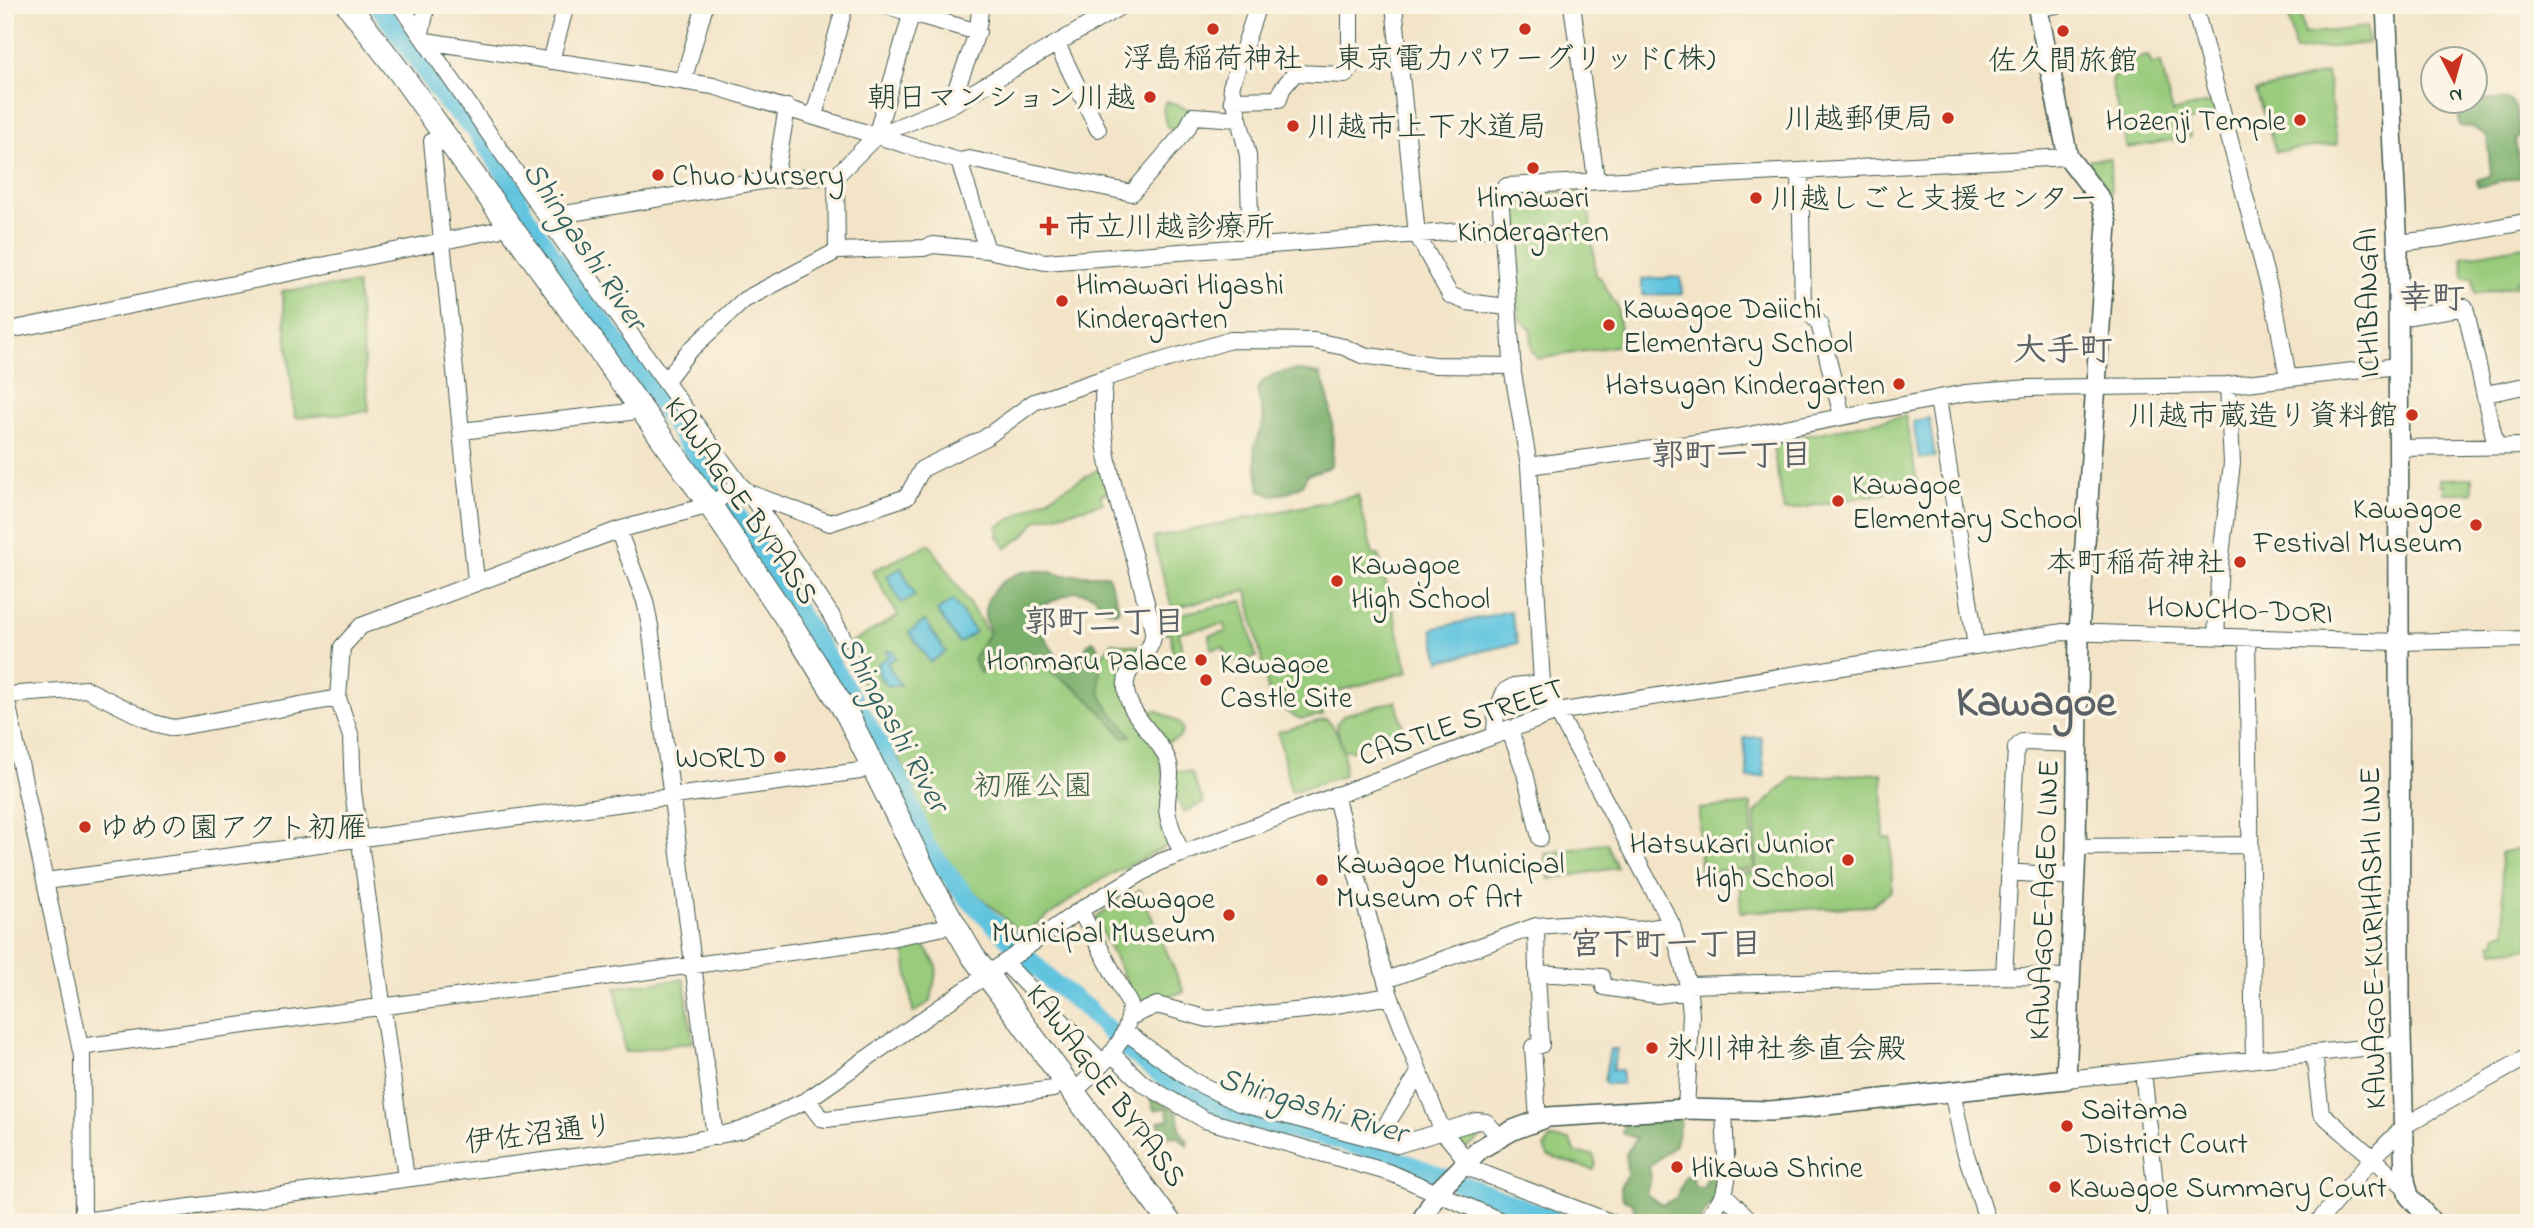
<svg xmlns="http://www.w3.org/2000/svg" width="2534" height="1228" font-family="'Indie Flower','Klee One',sans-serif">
  <rect width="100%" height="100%" fill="#fcf5e5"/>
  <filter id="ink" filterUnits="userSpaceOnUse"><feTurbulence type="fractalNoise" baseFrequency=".0143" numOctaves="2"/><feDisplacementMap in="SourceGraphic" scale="14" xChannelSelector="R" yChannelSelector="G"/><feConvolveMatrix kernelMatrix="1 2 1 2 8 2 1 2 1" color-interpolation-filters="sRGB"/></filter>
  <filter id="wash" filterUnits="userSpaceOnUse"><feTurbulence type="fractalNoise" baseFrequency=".00686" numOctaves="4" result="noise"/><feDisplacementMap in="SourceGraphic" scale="28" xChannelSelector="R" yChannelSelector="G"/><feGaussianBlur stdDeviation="1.57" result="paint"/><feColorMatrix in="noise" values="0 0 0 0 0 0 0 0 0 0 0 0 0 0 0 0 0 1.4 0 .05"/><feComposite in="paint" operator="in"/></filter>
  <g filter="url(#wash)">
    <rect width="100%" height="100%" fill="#f3e4c8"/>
    <path fill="#98cb7c" stroke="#5c8458" stroke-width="2" d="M2300 9 2304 34 2366 27 2368 43 2295 51 2288 11Z
      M2148 56 2152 64 2161 63 2172 112 2213 102 2216 114 2187 122 2190 137 2127 148 2111 82 2121 62Z
      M2327 73 2337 144 2276 152 2256 91Z
      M1167 101 1190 110 1177 134 1166 125 1163 108Z
      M2110 158 2111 192H2108L2087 163 2090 159Z
      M1587 191 1596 276 1600 277 1618 308 1621 345 1538 359 1532 351 1531 330 1519 318 1509 203 1518 195Z
      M2529 245V278L2515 280 2516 286 2475 294 2473 278H2464L2462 257Z
      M357 284 369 411 295 418 282 291Z
      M1905 416 1918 487 1784 511 1772 442Z
      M1099 469 1103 470 1111 491 1100 495 1103 503 1037 520 1024 536 1006 548 997 535 1000 532 997 527Z
      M2472 478V493H2444V486H2440V479Z
      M1358 495 1373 555H1379L1408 672 1320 696 1323 715 1300 719 1271 703 1247 591 1172 608 1153 538Z
      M930 544 987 631 1067 674 1097 661 1112 643 1145 647 1125 672 1161 759 1173 843 1096 882 1021 935C997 906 962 888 940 857 925 837 921 811 912 788 896 750 879 714 859 677L866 673 850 643 898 616 872 571Z
      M1243 601 1256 657 1227 662 1224 647 1211 649 1209 635 1226 632 1225 624 1179 632 1184 661H1173L1171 633H1159L1155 619Z
      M1396 701 1403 727 1361 739 1357 750H1343L1336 724 1344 715Z
      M1156 710 1180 723 1183 731 1179 738 1167 742 1146 715Z
      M1326 719C1339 729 1348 759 1343 776L1291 792 1278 732Z
      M1176 771 1191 772 1204 803 1183 812 1177 799Z
      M1882 773 1884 838H1891L1892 890 1872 906 1741 912 1739 873 1756 872 1755 813 1792 778Z
      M1751 804 1754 869 1700 872 1699 809Z
      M1607 843 1617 868 1549 879 1545 854Z
      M2529 846V948L2494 951 2491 942H2496V934L2506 931 2500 853Z
      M1140 890 1184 992 1138 1005 1095 918Z
      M922 942 937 966 931 1001 913 1013 904 946Z
      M684 979 693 1042 625 1052 616 987Z
      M1479 1126 1487 1133 1461 1153 1452 1133Z
      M1550 1139 1570 1140 1576 1153 1593 1155 1596 1164 1594 1170 1548 1156 1544 1148Z"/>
    <path fill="#7aaf6c" stroke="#4c7650" stroke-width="2" d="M2475 99 2509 100 2515 107 2521 137 2515 139 2521 177 2478 187 2477 180 2491 175 2487 136 2472 127 2460 126C2457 106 2459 109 2475 99Z
      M1296 370 1320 374C1333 404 1334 430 1332 461L1330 467 1307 475 1302 485 1287 493 1272 495 1260 491 1254 447 1264 420 1257 390C1266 374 1279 372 1296 370Z
      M1045 571 1063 575H1108L1119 608 1116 612 1102 608 1094 595 1075 591 1041 606C1033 627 1053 652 1065 667L1079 668 1087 645 1093 641C1107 655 1095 678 1101 695 1107 711 1122 722 1131 736L1123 737C1099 706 1068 676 1030 663 1024 661 1009 663 998 661L980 673 973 659 990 631C975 605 996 580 1023 572 1029 570 1038 571 1045 571Z
      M1149 1095 1177 1112 1181 1132 1188 1141 1187 1145 1178 1136 1163 1137 1158 1122 1169 1120 1166 1108 1154 1110Z
      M1681 1118 1675 1145 1649 1167 1651 1176 1646 1194 1662 1205 1676 1198 1686 1176H1692L1694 1186 1704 1187 1710 1165 1722 1164 1723 1186 1698 1223H1643L1635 1213 1633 1203 1623 1199 1620 1187 1627 1175 1626 1154 1636 1138 1622 1133 1625 1122Z"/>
    <path fill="#61c4df" stroke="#40808a" stroke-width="2" d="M1681 277 1682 294 1642 295V279Z
      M1929 418 1935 457 1919 459 1913 421Z
      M901 568 915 596 901 603 887 576Z
      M953 600 975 632 959 643 937 611Z
      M1510 611 1518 643 1440 661 1432 629Z
      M925 621 946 652 930 662 909 632Z
      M886 651H893L896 658 887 663 900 685 888 686 880 677 877 664 889 656Z
      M1761 737 1765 776 1748 778 1744 738Z
      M1610 1049H1617L1612 1070H1622V1084H1606L1604 1081Z"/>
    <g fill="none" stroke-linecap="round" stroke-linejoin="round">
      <path stroke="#61c4df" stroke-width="3.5" d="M969 168 980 169"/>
      <path stroke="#61c4df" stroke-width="19" d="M378 5 448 104 473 127 511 183 523 211 552 255 612 334 743 524 857 705 904 789 925 844 962 892 1051 981 1086 1008 1125 1047 1187 1095 1274 1128 1316 1134 1372 1150 1563 1223"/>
    </g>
  </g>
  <g filter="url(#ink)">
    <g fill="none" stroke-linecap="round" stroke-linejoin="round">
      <defs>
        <path id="minor" d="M400 5 568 248 740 485 749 493 830 523 907 497 922 469 985 438 1034 402 1105 378
          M883 5 978 32
          M1394 5 1417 235 1450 295 1467 302 1507 307
          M1572 5 1596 179
          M2194 5 2277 317 2288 378
          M2038 8 2057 5
          M421 33 427 5
          M426 41 713 86 959 161 987 250 1045 262 1501 228
          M1057 44 1098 129
          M551 61 566 5
          M683 81 705 5
          M1232 100 1279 99 1282 89 1295 73 1345 75 1350 70V5
          M951 105C960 71 980 42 980 5
          M814 116 845 5
          M876 136 914 5
          M432 141 476 581
          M959 161 969 159 1132 193 1187 129 1193 116 1239 119
          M1800 172 1803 307 1819 323 1842 416
          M775 179 787 107
          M547 217 775 179 836 176 876 136 951 105 1123 5
          M2397 243 2442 238 2529 221
          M1251 246 1248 155 1231 87 1258 5
          M837 251 924 248 933 245 987 250
          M2398 318 2465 307 2496 446
          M5 331 497 230
          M665 382 687 353 744 300 837 251 836 176
          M2486 394 2529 385
          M1938 398 1976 646
          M461 431 630 412
          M2398 448 2529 446
          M1529 466 1739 437 1965 393 2029 388 2228 385 2398 366
          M749 493 831 615 843 638
          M618 530 645 601 650 626 715 1137
          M2216 637 2220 564 2232 463 2228 385
          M2247 638 2254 1059
          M5 692 82 1056 83 1223
          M6 695 86 689 154 723 174 728 338 698
          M1509 728 1525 773 1540 838
          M1495 734 1496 713 1505 691 1514 686 1542 683
          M1335 795 1390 996 1442 1130 1467 1161
          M2076 847 2250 845
          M1182 854C1176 839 1168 824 1167 808 1166 790 1175 773 1166 756 1154 732 1123 711 1126 682 1128 661 1155 654 1153 632 1151 618 1146 604 1143 591 1126 519 1094 453 1105 378L1231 340 1315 341 1344 347 1362 355 1434 365 1513 366
          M2008 872 2075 877
          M46 881 860 771
          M1536 926 1537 973
          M1005 963 1103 1063
          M2004 976 2016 748 2022 742 2078 744
          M1386 980 1536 926 1578 923 1637 930 1672 925
          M1688 985 2004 976 2071 977
          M1130 1017 1157 1005 1208 1019 1305 1010 1390 996
          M1126 1032 1191 1080 1239 1103 1397 1145 1477 1121 1486 1122 1499 1136
          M80 1047 881 940 940 928
          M1111 1053 1142 1083 1205 1120 1391 1173 1506 1223
          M2314 1053 2321 1113 2373 1158 2317 1223
          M2143 1071 2159 1223
          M2066 1079 2401 1044
          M1952 1091 1964 1148 1988 1223
          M1072 1094C1097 1069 1131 1043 1130 1005L1080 910
          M807 1100 821 1118 827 1119 1053 1089
          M1686 1109 1691 1014 1688 985 1672 925 1542 683 1529 466 1513 373 1500 193 1507 186 2068 157
          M1538 1120 1533 1047 1541 1045 1537 973 1602 977 1604 987 1657 995 1689 991
          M1383 1140 1386 1125 1419 1073
          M1461 1165 1613 1223
          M406 1178 353 791 351 737 338 698 342 647 361 626 618 530 710 505 740 485
          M2406 1188 2373 1158 2404 1126 2529 1056
          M1724 1194 1753 1223
          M67 1223 688 1142 742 1130 807 1100 1080 910 1160 862 1557 712 2063 632 2399 642 2529 639
          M1705 1223 1724 1194 1727 1180 1724 1111"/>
        <path id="major" d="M2386 5 2398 252 2400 998 2405 1180 2409 1196 2433 1223
          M1420 1223 1440 1189 1480 1149 1513 1130 1548 1117 1686 1109 1771 1111 2066 1079 2076 847 2079 632 2107 224 2101 200 2068 157 2037 5"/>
        <path id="highway" d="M348 5 401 74 710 505 797 634 847 714 933 888 973 956 1170 1223"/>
      </defs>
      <use href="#minor" stroke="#3f564a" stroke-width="18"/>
      <use href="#major" stroke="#3f564a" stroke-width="22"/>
      <use href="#highway" stroke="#3f564a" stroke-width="25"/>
      <use href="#minor" stroke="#fff" stroke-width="16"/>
      <use href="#major" stroke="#fff" stroke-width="19"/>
      <use href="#highway" stroke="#fff" stroke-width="23"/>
    </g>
  </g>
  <g fill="#c8321e" stroke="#fcf5e5" stroke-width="2.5">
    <circle cx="1213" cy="29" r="7"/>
    <circle cx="1525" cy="29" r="7"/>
    <circle cx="2063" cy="31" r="7"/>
    <circle cx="1150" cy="97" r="7"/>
    <circle cx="1948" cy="118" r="7"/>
    <circle cx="2300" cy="120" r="7"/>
    <circle cx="1293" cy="126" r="7"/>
    <circle cx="1533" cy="168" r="7"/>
    <circle cx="658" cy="175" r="7"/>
    <circle cx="1756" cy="198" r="7"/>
    <path d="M1045.5 215.5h7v7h7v7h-7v7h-7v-7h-7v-7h7z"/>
    <circle cx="1062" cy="301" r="7"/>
    <circle cx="1609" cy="325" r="7"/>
    <circle cx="1899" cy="384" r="7"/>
    <circle cx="2412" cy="415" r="7"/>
    <circle cx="1838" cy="501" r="7"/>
    <circle cx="2476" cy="525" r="7"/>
    <circle cx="2240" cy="562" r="7"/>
    <circle cx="1337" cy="581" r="7"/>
    <circle cx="1201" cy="660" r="7"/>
    <circle cx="1206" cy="680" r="7"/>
    <circle cx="780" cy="757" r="7"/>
    <circle cx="85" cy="827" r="7"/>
    <circle cx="1848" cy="860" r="7"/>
    <circle cx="1322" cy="880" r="7"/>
    <circle cx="1229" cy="915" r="7"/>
    <circle cx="1652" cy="1048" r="7"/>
    <circle cx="2067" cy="1126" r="7"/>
    <circle cx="1677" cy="1167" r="7"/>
    <circle cx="2055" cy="1187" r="7"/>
  </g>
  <g text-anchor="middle" stroke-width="7" stroke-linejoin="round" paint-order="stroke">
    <g font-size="30" fill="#1f3d34" stroke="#fcf5e5" text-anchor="start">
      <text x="1213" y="68" text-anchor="middle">浮島稲荷神社</text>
      <text x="1525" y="68" text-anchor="middle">東京電力パワーグリッド(株)</text>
      <text x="2063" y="70" text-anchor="middle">佐久間旅館</text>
      <text x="1136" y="107" text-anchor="end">朝日マンション川越</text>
      <text x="1934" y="128" text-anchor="end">川越郵便局</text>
      <text x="2286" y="130" text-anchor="end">Hozenji Temple</text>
      <text x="1307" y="136">川越市上下水道局</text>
      <text x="672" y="185">Chuo Nursery</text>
      <text x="1533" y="207" text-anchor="middle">Himawari<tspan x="1533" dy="34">Kindergarten</tspan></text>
      <text x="1770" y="208">川越しごと支援センター</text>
      <text x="1065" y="236">市立川越診療所</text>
      <text x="1076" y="294">Himawari Higashi<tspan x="1076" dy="34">Kindergarten</tspan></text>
      <text x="1623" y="318">Kawagoe Daiichi<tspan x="1623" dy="34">Elementary School</tspan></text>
      <text x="1885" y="394" text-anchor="end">Hatsugan Kindergarten</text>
      <text x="2398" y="425" text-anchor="end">川越市蔵造り資料館</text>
      <text x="1852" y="494">Kawagoe<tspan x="1852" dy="34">Elementary School</tspan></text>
      <text x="2462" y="518" text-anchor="end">Kawagoe<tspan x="2462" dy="34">Festival Museum</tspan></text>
      <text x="2226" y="572" text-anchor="end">本町稲荷神社</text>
      <text x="1351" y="574">Kawagoe<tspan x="1351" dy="34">High School</tspan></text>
      <text x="1187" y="670" text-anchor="end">Honmaru Palace</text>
      <text x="1220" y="673">Kawagoe<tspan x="1220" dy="34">Castle Site</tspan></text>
      <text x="766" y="767" text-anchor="end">WORLD</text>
      <text x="99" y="837">ゆめの園アクト初雁</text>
      <text x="1834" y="853" text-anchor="end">Hatsukari Junior<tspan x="1834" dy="34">High School</tspan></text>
      <text x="1336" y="873">Kawagoe Municipal<tspan x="1336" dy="34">Museum of Art</tspan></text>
      <text x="1215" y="908" text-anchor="end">Kawagoe<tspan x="1215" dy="34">Municipal Museum</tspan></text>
      <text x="1666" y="1058">氷川神社参直会殿</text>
      <text x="2081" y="1119">Saitama<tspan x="2081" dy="34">District Court</tspan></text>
      <text x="1691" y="1177">Hikawa Shrine</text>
      <text x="2069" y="1197">Kawagoe Summary Court</text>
    </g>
    <g font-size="30" fill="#1f3d34" stroke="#fcf5e5">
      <text transform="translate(2367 303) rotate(-91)" y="10">ICHIBANGAI</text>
      <text transform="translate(742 500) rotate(55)" y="10">KAWAGOE BYPASS</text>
      <text transform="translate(2240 609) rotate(2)" y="10">HONCHO-DORI</text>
      <text transform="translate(1461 721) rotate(-19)" y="10">CASTLE STREET</text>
      <text transform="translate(2043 900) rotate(-88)" y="10">KAWAGOE-AGEO LINE</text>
      <text transform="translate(2372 938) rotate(-91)" y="10">KAWAGOE-KURIHASHI LINE</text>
      <text transform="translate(1107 1085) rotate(53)" y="10">KAWAGOE BYPASS</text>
      <text transform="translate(539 1133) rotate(-7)" y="10">伊佐沼通り</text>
    </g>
    <g font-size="30" fill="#3d6046" stroke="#fcf5e5">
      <text x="1033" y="795">初雁公園</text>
    </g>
    <g font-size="32" font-style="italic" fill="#305f5f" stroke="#fcf5e5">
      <text transform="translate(586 245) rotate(56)" y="11">Shingashi River</text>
      <text transform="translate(895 723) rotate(61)" y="11">Shingashi River</text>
      <text transform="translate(1313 1104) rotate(17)" y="11">Shingashi River</text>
    </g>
    <g font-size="32" font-weight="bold" fill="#5a6268" stroke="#fcf5e5">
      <text x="1732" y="465">郭町一丁目</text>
      <text x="1105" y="632">郭町二丁目</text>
      <text x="1666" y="954">宮下町一丁目</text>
    </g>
    <g font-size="33" font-weight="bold" fill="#5a6268" stroke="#fcf5e5">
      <text x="2432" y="308">幸町</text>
      <text x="2063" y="360">大手町</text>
    </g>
    <g font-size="44" font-weight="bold" fill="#5a6268" stroke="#fcf5e5">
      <text x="2036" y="715">Kawagoe</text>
    </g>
  </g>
  <rect width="2534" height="1228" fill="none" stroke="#fcf5e5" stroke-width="28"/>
  <g transform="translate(2454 80) rotate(174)"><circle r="33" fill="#fcf5e5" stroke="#a4ab9e" stroke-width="2"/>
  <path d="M0-5L12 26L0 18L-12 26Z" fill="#c8321e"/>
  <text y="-10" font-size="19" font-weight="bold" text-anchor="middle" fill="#1f3d34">N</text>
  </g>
</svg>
